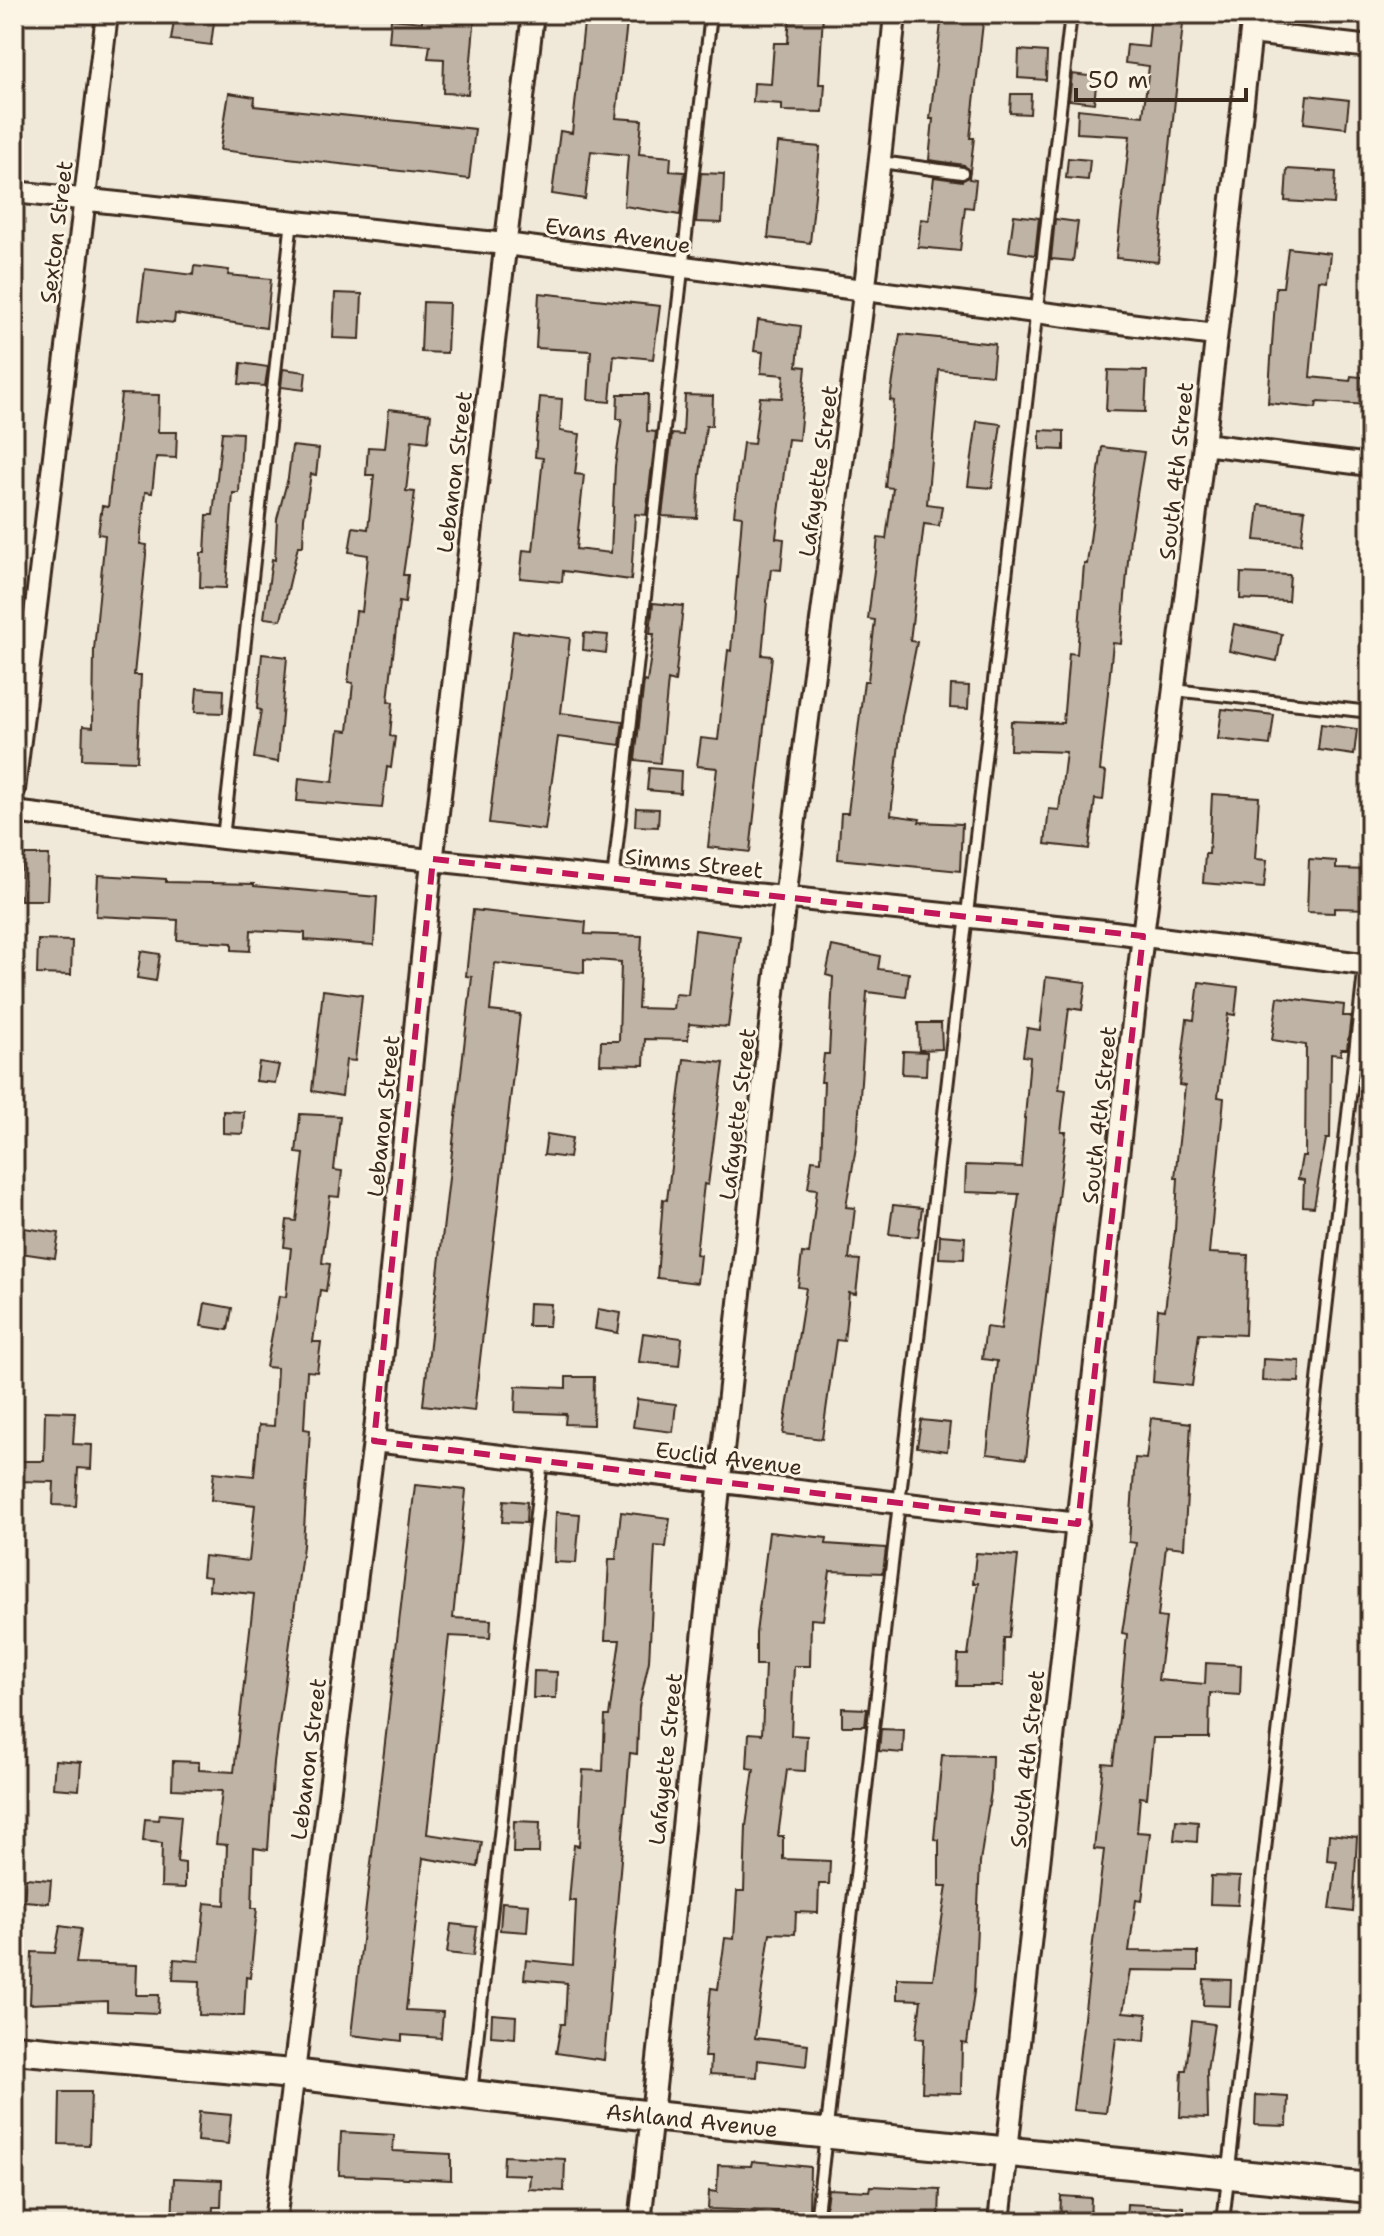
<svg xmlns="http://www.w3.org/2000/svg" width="1384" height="2236" font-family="'Shantell Sans',sans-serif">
  <rect width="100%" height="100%" fill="#f0e9d9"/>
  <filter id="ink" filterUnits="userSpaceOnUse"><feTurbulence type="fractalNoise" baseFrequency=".0125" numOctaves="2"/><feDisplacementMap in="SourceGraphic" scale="16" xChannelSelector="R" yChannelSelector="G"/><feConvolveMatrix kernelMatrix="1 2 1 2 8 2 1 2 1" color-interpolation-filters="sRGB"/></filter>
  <g filter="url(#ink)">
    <path fill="#beb3a4" stroke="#3b2a1e" stroke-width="2" d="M175 14H215L211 45 171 40Z
      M423 14H475L468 94 443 93 444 59 428 58 430 45 389 42 391 19 422 22Z
      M585 14H628L616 118 642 120 639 154 671 157 670 171 685 172 680 215 624 206 628 155 591 151 585 199 552 194 560 131 572 133Z
      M790 14H823L819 84H825L823 112 782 111V104L753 102 754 83 771 84 774 43H788Z
      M942 14H984L970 138H974L969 179 976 180 973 208 965 207 960 251 918 247 921 219 929 220 934 177 962 181 970 173 964 165 929 160 933 119H930Z
      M1151 14H1184L1158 262 1116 258 1130 136 1077 133 1078 109 1143 116 1149 66 1125 63 1127 45 1148 47Z
      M1019 50 1047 52 1046 80 1018 78Z
      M1072 74 1097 77 1094 103 1069 100Z
      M229 93 255 97 254 106 475 129 469 179 220 150Z
      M1011 94H1031L1030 114 1010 113Z
      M1307 95 1349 100 1346 128 1304 123Z
      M778 143 820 147 810 243 768 238Z
      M1068 158 1090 160 1088 180 1066 178Z
      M1287 169 1336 172 1334 204 1285 201Z
      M701 173 724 174 722 223 696 222Z
      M1014 215 1039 218 1035 255 1009 251Z
      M1055 219 1078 222 1073 261 1051 259Z
      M1288 248 1330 253 1327 281 1319 280 1310 377 1350 381 1351 376 1370 378V405L1317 402 1316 408 1268 403 1276 287H1283Z
      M194 266 229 270 228 275 271 279 266 328 175 314 174 323 139 319 145 269 193 275Z
      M335 293 362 294 360 339 333 338Z
      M539 293 660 306 653 359 614 355 610 402 588 400 591 351 536 348Z
      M423 302 449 303 447 353 421 352Z
      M758 320 801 326 797 366 806 367 799 440 788 439 776 538 784 539 781 570 771 569 767 601 762 655 772 656 750 852 708 847 717 768 697 766 701 738 718 740 728 650 731 651 742 516 734 515 743 443 754 444 760 397 782 398 784 375 761 373 763 352 754 351Z
      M900 334 995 344 992 375 939 370 927 504 942 506 939 526 924 524 910 641 917 642 902 717 891 815 920 819 919 822 962 824 960 871 838 859 841 813H848L864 681H868L875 620 868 619 878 538 886 539 893 488 885 487 894 401 890 400Z
      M241 363 268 367 265 386 239 384Z
      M283 369 306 372 304 390 281 387Z
      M1108 370 1147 371 1145 412 1106 411Z
      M121 394 159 395 158 432H177L176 458 156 457 152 493 145 492 140 544 147 545 134 675H141L137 761 82 759 83 726 93 727 94 650 105 535 98 534 102 506 108 507Z
      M618 394H648L647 431 656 432 646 515 635 514 631 580 563 571 562 582 520 578 523 550 533 551 543 458 535 457 540 397 562 399 560 431 580 434 575 474 584 475 576 549 611 553 615 466 622 419H617Z
      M685 395 713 396 712 426H706L700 475 697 518 662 516 672 434 683 435Z
      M389 409 431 414 428 442 412 440 406 491 415 492 403 575H408L405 603 399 602 388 701 393 702 390 736 395 737 391 768 387 767 382 808 297 801 299 778 333 782 339 730 348 731 353 683 348 682 356 611 362 612 368 555 349 552 353 527 368 529 374 475H366L368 447 385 448Z
      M977 421 1001 424 992 488 968 486Z
      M1040 430 1064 431V450L1040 449Z
      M222 432 242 433 239 493H233L226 588 200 587 201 553H205L207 515H213Z
      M292 446 319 449 316 475 311 474 304 518 303 546H298L281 620 264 618 272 559 275 560 277 519 288 478Z
      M1102 447 1144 452 1130 537 1121 644 1113 643 1100 771 1106 772 1103 800 1095 799 1089 849 1045 844 1049 809 1059 810 1066 752 1010 750 1011 721 1063 723 1069 653 1077 654 1084 564H1087Z
      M1259 505 1305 510 1301 544 1255 540Z
      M1241 573 1290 575 1288 601 1240 599Z
      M653 603 683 606 675 682 668 680 660 763 635 760 644 681 647 682 654 634H650Z
      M1234 624 1282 634 1277 661 1229 651Z
      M513 631 570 638 561 713 623 721 620 745 558 737 545 830 489 823Z
      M584 633 608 635 606 653 583 650Z
      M262 654 287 657 278 762 254 758 261 710 257 709Z
      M951 685 969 686 968 709 950 708Z
      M197 688 224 690 223 713 195 712Z
      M1222 709 1274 715 1270 745 1218 739Z
      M1321 724 1357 729 1354 755 1318 750Z
      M649 768 681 771 680 793 647 790Z
      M1212 794 1259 797 1255 859 1267 860 1264 888 1203 883 1205 854H1209Z
      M636 808 659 809 658 827 635 826Z
      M22 855H49L47 900H21Z
      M1309 859 1336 861V869L1370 870V909L1334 908V913L1307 912Z
      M98 875 166 879V882L254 884V886L377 897 374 945 305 940V933L251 930 250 951 232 950V943L177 940 178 920 96 916Z
      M473 910 586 922 585 934 642 936 638 1008 673 1009 675 994 688 995 695 930 740 936 728 1027 689 1024 688 1040 645 1039 644 1065 600 1064 601 1041H619L621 962 584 959V973L495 963 490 1011 520 1014 474 1411 423 1405 472 977 466 976Z
      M38 940 72 941 71 975 37 974Z
      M832 946 880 956 878 969 909 973 906 997 867 992 857 1141 846 1207 855 1208 849 1259 860 1260 856 1294 849 1293 844 1341 836 1340 822 1439 783 1434 806 1288 798 1287 802 1253 809 1254 817 1189 808 1188 812 1160 821 1161 824 1082H821L824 1054H829L833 977 826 975Z
      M141 951 160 954 156 981 137 978Z
      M1046 977 1086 982 1082 1010 1069 1008 1059 1089 1066 1090 1061 1132H1066L1026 1459 987 1454 997 1361 982 1359 986 1327 1001 1329 1019 1194 965 1192 966 1165 1021 1167 1030 1057 1023 1056 1027 1028 1040 1030Z
      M1199 982 1238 987 1235 1015 1228 1014 1218 1097 1224 1098 1209 1253 1248 1255 1245 1335 1199 1333 1192 1386 1153 1382 1158 1309 1165 1310 1175 1230 1178 1178H1175L1185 1086 1179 1085 1187 1019 1194 1020Z
      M323 990 362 995 355 1061 346 1060 342 1096 312 1091Z
      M1278 997 1344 1005 1343 1016H1351L1347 1049H1341V1055L1331 1054 1330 1139H1326L1314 1207 1303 1206 1304 1180 1298 1179 1302 1156H1305L1306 1045 1272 1040Z
      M918 1023H941L942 1049 919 1050Z
      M903 1051 927 1052 926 1075 902 1074Z
      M684 1059 724 1063 708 1185 704 1184 696 1254 700 1255 697 1283 657 1278 663 1199 667 1200Z
      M259 1062 279 1065 275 1083 256 1081Z
      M223 1111 244 1112 243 1134 223 1133Z
      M300 1114 340 1116 334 1170 342 1171 339 1197 330 1196 322 1263 330 1264 326 1291 320 1290 313 1342H321L317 1372 307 1371 304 1429 310 1430 303 1546 274 1762 268 1850 254 1848 252 1908H257L250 1978 246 1977 244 2016 199 2015 200 1981 173 1980 174 1959 199 1961 205 1903 225 1905 227 1845 216 1844 222 1791 172 1789 173 1761 199 1762V1770L234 1772 254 1594 209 1590 210 1577 202 1576 204 1556 249 1561 255 1505 211 1500 214 1472 254 1476 259 1425 274 1426 277 1368 266 1367 279 1296 286 1297 291 1248 284 1247 287 1220 296 1221 304 1154 296 1153Z
      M547 1134 572 1138 569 1158 544 1155Z
      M893 1205 922 1208 918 1237 889 1234Z
      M24 1228 59 1233 55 1258 20 1253Z
      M940 1235 965 1237 964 1259 939 1258Z
      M205 1303 232 1308 228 1330 201 1326Z
      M529 1303 551 1304 549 1326H528Z
      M598 1309 621 1313 618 1333 595 1329Z
      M643 1333 682 1338 679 1366 639 1362Z
      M1263 1359 1300 1361 1299 1382 1262 1381Z
      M566 1377H594L593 1425 565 1424 566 1414 515 1412 516 1386 566 1388Z
      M637 1399 676 1404 673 1432 633 1427Z
      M45 1411 75 1412 73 1444 92 1445 91 1469 78 1468 76 1506 53 1505 54 1482 14 1481V1461H44Z
      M1151 1418 1191 1423 1184 1548 1166 1546 1158 1617 1166 1618 1158 1680 1205 1684 1206 1663 1241 1665 1240 1695 1210 1693 1209 1738H1153L1147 1798 1140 1797 1137 1832 1150 1833 1142 1901 1136 1900 1129 1951 1198 1952V1971L1130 1970 1123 2012 1147 2014 1145 2041 1116 2038 1106 2113 1073 2110 1104 1850 1094 1849 1103 1763 1113 1764 1119 1718 1127 1634 1122 1633 1136 1543 1129 1542 1135 1458 1146 1459Z
      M921 1420 950 1423 947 1451 917 1447Z
      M415 1485 466 1490 453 1618 491 1620 490 1638 449 1636 427 1834 482 1842 478 1867 423 1858 406 2010 443 2012 441 2038 402 2035V2041L351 2035Z
      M504 1500 527 1502 526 1523 502 1522Z
      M556 1512 580 1514 576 1563 554 1562Z
      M621 1512 670 1518 666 1547 655 1546 649 1661 639 1707 637 1754 630 1753 604 2060 556 2053 561 2024H565L567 1983 524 1979 526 1960 573 1965 576 1901H569L574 1845 579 1846 583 1770 603 1771 605 1716H609L620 1640H605L609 1559H616Z
      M769 1532 827 1538 826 1544 886 1548 883 1573 830 1571 823 1620 811 1619 810 1666H794L791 1735 807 1736 805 1771 787 1770 778 1836H783V1859L830 1861 829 1884H819L818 1913 796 1912 795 1934 770 1933 755 2038 808 2044 806 2066 758 2060 757 2077 710 2074 711 2057H704L711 1988 718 1989 725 1938 734 1939 737 1891H744L746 1826 754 1769 747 1768 749 1733 762 1734 765 1665H756V1633Z
      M976 1553 1018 1556 1009 1638H1004L1003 1686H957L958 1655H968L978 1583H973Z
      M534 1671 557 1672 556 1698H533Z
      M842 1708 867 1709 865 1726H842Z
      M881 1729 904 1730 903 1753 879 1751Z
      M942 1755 992 1756 991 1791 980 1862 974 1992 967 2044 962 2043 961 2093 922 2092 924 2039 916 2038 921 2000 897 1999V1978L933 1979 947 1886H939V1840L934 1839Z
      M55 1760 81 1762 79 1790 53 1788Z
      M159 1814 181 1816 177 1862 185 1863V1888L161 1887 162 1843 143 1841 145 1819 158 1820Z
      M1176 1820 1198 1822 1197 1842 1174 1840Z
      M514 1821 540 1822 539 1853H513Z
      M1329 1834 1357 1837 1353 1912 1330 1909 1337 1861 1327 1860Z
      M1211 1876 1240 1877 1238 1905 1210 1904Z
      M26 1878 51 1880 49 1903 24 1901Z
      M502 1902 529 1904 527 1932 500 1930Z
      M451 1924 477 1927 473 1956 447 1953Z
      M60 1926 81 1929 76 1963 137 1965 136 1995H159L158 2013 107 2011V2001L30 2004 32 1952 55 1953Z
      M1204 1979 1231 1980 1230 2006 1203 2005Z
      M492 2014 516 2016 515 2038 491 2036Z
      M1192 2021 1214 2024 1207 2071 1208 2118 1180 2117 1182 2070H1186Z
      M60 2092H91L89 2145 59 2144Z
      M1256 2095 1288 2097 1287 2126 1255 2125Z
      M199 2112 231 2115 228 2144 197 2141Z
      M341 2132 394 2135 393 2151 451 2154V2180L339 2175Z
      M504 2156 565 2159 564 2191 529 2189 530 2175 503 2174Z
      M752 2161 810 2167 809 2212 708 2209 709 2191 717 2192 718 2165 751 2166Z
      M174 2178 222 2180 221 2207H213L212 2222H172Z
      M870 2186 940 2189 939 2219 860 2215 859 2222 828 2221 829 2213H825L828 2189 869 2191Z
      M1061 2196 1091 2198 1090 2222H1060Z
      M1127 2204 1184 2207V2222H1126Z"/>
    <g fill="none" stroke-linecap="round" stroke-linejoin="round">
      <defs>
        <path id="lane" d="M881 162 962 173
          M1174 690 1370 712
          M223 838 292 220
          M613 880 711 14
          M471 2094 542 1460
          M816 2222 1071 14
          M1223 2222 1365 964"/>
        <path id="street" d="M1251 33 1370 47
          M14 192 505 244 1215 335
          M1204 444 1370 465
          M14 790 107 14
          M14 812 223 838 1114 932 1370 965
          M374 1441 1078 1524
          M275 2222 374 1441 429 888 533 14
          M640 2222C691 1771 734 1318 789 867 824 583 868 300 895 14
          M999 2222 1139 968 1201 471 1253 14"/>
        <path id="secondary" d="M14 2049 292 2074 652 2116 1370 2188"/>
      </defs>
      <use href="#lane" stroke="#3b2a1e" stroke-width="16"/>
      <use href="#street" stroke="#3b2a1e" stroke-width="26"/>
      <use href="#secondary" stroke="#3b2a1e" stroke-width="34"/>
      <use href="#lane" stroke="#fcf5e5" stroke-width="10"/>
      <use href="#street" stroke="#fcf5e5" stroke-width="20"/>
      <use href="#secondary" stroke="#fcf5e5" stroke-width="28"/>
    </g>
  </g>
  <path fill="none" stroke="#c2185b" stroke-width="6" stroke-dasharray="16 10" stroke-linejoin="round" d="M433 859 1143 936 1078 1524 374 1441Z"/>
  <g text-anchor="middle" stroke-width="6" stroke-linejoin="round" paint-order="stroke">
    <g font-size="22" fill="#3b2a1e" stroke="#fcf5e5">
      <text transform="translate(56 232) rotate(-83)" y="8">Sexton Street</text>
      <text transform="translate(618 235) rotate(8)" y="8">Evans Avenue</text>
      <text transform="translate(818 471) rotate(-82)" y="8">Lafayette Street</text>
      <text transform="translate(1176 471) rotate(-84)" y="8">South 4th Street</text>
      <text transform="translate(454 472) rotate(-83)" y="8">Lebanon Street</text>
      <text transform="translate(694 863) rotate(6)" y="8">Simms Street</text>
      <text transform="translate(737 1114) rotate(-83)" y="8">Lafayette Street</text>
      <text transform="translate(1099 1115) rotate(-84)" y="8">South 4th Street</text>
      <text transform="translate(383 1116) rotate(-84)" y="8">Lebanon Street</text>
      <text transform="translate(729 1458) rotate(7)" y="8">Euclid Avenue</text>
      <text transform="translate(308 1759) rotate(-83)" y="8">Lebanon Street</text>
      <text transform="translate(665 1759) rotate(-84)" y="8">Lafayette Street</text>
      <text transform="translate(1027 1759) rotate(-84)" y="8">South 4th Street</text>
      <text transform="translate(692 2120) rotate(6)" y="8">Ashland Avenue</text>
    </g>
  </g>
  <rect width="1384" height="2236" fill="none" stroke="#fcf5e5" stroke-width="48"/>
  <rect x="24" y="24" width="1336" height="2188" fill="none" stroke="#3b2a1e" stroke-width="3" filter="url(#ink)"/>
  <path d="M1076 88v12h170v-12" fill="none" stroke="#3b2a1e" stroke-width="4"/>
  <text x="1088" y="88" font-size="24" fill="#3b2a1e" stroke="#fcf5e5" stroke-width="6" paint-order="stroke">50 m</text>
</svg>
